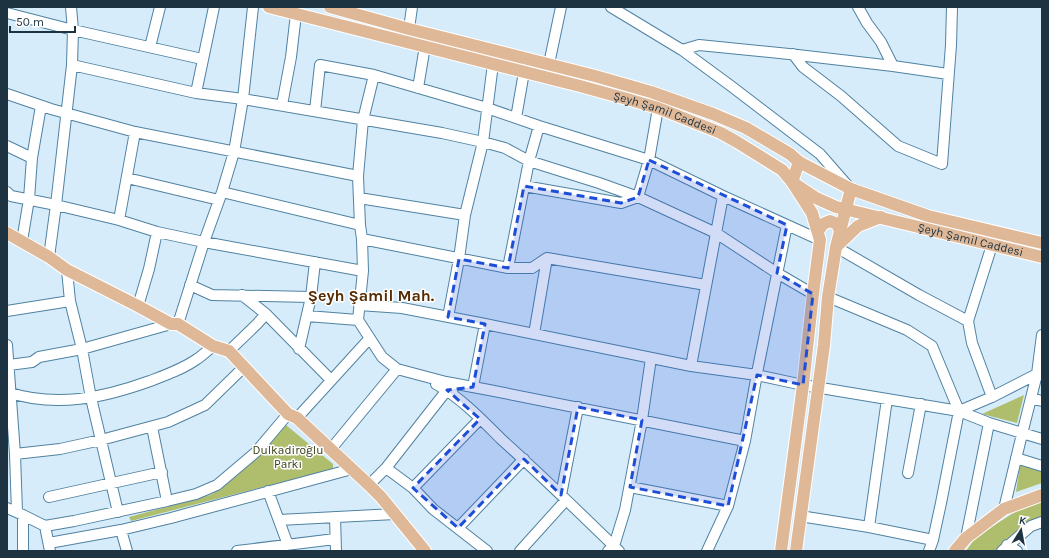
<svg xmlns="http://www.w3.org/2000/svg" width="1049" height="558" font-family="Karla,sans-serif">
  <rect width="100%" height="100%" fill="#d7ecfa"/>
  <path fill="#afbe6d" d="M1024 395 1017 423 982 414Z
    M286 425 333 464V469L131 521 129 517 210 495 222 488 251 463Z
    M1020 465 1042 471V483L1016 492Z
    M1042 500V518L1027 524 1004 541 995 551H966L976 537 1029 503Z"/>
  <g fill="none" stroke-linecap="round" stroke-linejoin="round">
    <defs>
      <path id="minor" d="M611 7 682 50 699 45 789 54 893 66 881 42 867 23 858 7
        M7 13 73 30 202 59
        M409 29 412 7
        M150 47 160 7
        M682 50 731 86 820 154 848 186
        M793 54 803 67 841 96 898 146 942 164 951 45 952 7
        M549 64 561 7
        M72 65 196 93 243 99 442 133 483 142 505 148 529 161 599 183 638 197 716 233 777 273 813 294
        M893 66 948 74
        M374 75 363 120 358 176 360 225 362 239 363 271 358 320 382 357 397 369 446 382 489 390 745 441
        M418 88 425 46
        M196 93 214 7
        M7 94 51 109 135 132 358 176
        M282 105 291 57 296 14
        M315 111 320 65 374 75 487 108 539 126 649 160 723 196 820 240
        M516 118 524 72
        M7 146 32 158
        M127 178 219 200
        M524 186 621 203 638 197 649 160 658 108
        M7 192 11 196 56 205 119 220 157 232 204 242 363 271
        M222 192 360 225
        M359 198 465 215
        M119 220 135 132
        M362 239 508 268H532L547 258 706 285
        M22 241 29 199 32 158 41 106
        M836 247 919 295 968 321 992 245
        M49 257 56 205 72 65 73 30 71 7
        M508 268 529 161 539 126
        M67 270 70 301 82 349 91 398 118 512
        M190 285 212 295 311 297
        M242 295 266 314 331 380
        M828 297 907 330 932 346 959 411 941 503 933 540 929 551
        M359 305 402 308 485 324 691 366 757 375 803 385 959 411 989 423 1042 439
        M138 306 149 269 157 232
        M7 311 70 301
        M307 316 358 320
        M448 317 459 259 465 215 483 142 493 64
        M968 321 972 343 992 397 1037 374 1041 375
        M178 324 204 242 222 192 234 152 243 99 253 7
        M534 334 547 258
        M7 345 15 454 17 512
        M299 349 311 297 315 262
        M229 351 257 324 266 314
        M9 365 32 362 39 357 82 349 171 324
        M691 366 723 196
        M436 384C460 397 482 420 501 439 541 475 580 513 619 551
        M473 387 485 324
        M7 392C56 408 103 398 150 381 166 375 183 369 197 359 203 355 208 350 213 346
        M1031 398 1042 401
        M959 411 992 397
        M297 418 369 339
        M152 427 167 501
        M331 449 397 369
        M15 454 60 449 101 440 168 422 205 405 244 367
        M1016 458 1042 466
        M386 468 413 488 433 509 487 551
        M908 473 921 404
        M369 485 386 468 447 390 453 389
        M630 487 728 506
        M413 488 480 419
        M268 491 288 545V551
        M561 495 578 407
        M49 497 162 472
        M7 508 23 515 45 526 50 551
        M1004 509 1022 434 1037 374 1042 335
        M800 516 869 527 933 540
        M335 517 336 551
        M279 520 395 514
        M45 526 74 521 167 501 196 494 217 485 256 452 288 414
        M869 527 887 399
        M458 528 524 459
        M121 530 127 551
        M966 538 989 423
        M49 543 121 530 171 518 352 469
        M1007 545 1017 551
        M23 551V515
        M237 551 335 539
        M520 551 566 500
        M608 551 614 546 625 510 642 420 651 358
        M707 551 728 506 745 441 758 368 787 225
        M1002 551 1031 526 1042 522"/>
      <g id="major">
        <path id="s1" d="M269 7 580 86 627 99 658 108 721 133 737 142 782 170 792 182 816 198 836 207 1042 257"/>
        <path d="M330 7 409 29 595 76 651 92 713 114 746 128 763 138 790 154 799 162 851 189 928 216 1042 243"/>
        <path d="M818 231 823 224 830 221 837 224 840 231"/>
        <path d="M7 233 49 257 67 270 138 306 171 324H178L213 346 229 351 288 414 297 418 369 485 381 497 425 551"/>
        <path d="M837 246 858 226 881 217"/>
        <path d="M781 551 803 385 813 294 820 240 812 213 792 182 799 162"/>
        <path d="M796 551 824 345 828 297 836 247 851 189"/>
        <path d="M955 551 966 538 1004 509 1042 495"/>
      </g>
    </defs>
    <use href="#minor" stroke="#5082a1" stroke-width="12"/>
    <use href="#major" stroke="#fff" stroke-width="14"/>
    <use href="#minor" stroke="#fff" stroke-width="10"/>
    <use href="#major" stroke="#dfb898" stroke-width="12"/>
  </g>
  <path fill="#1d4ed8" fill-opacity="0.2" stroke="#1d4ed8" stroke-width="3" stroke-dasharray="8 5" stroke-linejoin="round" d="M649 160 787 225 777 273 813 294 803 385 757 375 728 506 630 487 642 420 578 407 561 495 524 459 458 528 413 488 480 419 447 390 473 387 485 324 448 317 459 259 508 268 524 186 621 203 638 197Z"/>
  <g text-anchor="middle" stroke-width="3" stroke-linejoin="round" paint-order="stroke">
    <g font-size="12" fill="#1e3341" stroke="#fff">
      <text dy="4" stroke="none"><textPath href="#s1" startOffset="410">Şeyh Şamil Caddesi</textPath></text>
      <text dy="4" stroke="none"><textPath href="#s1" startOffset="746">Şeyh Şamil Caddesi</textPath></text>
    </g>
    <g font-size="12" fill="#373e11" stroke="#fff">
      <text x="288" y="454">Dulkadiroğlu<tspan x="288" dy="14">Parkı</tspan></text>
    </g>
    <g font-size="16" font-weight="bold" fill="#552b02" stroke="#fff">
      <text x="371" y="301">Şeyh Şamil Mah.</text>
    </g>
  </g>
  <rect width="1049" height="558" fill="none" stroke="#1e3341" stroke-width="16"/>
  <g transform="translate(1021 530) rotate(11)" stroke="#ffffff" stroke-width="3" paint-order="stroke">
  <path d="M0-3L7 15L0 10L-7 15Z" fill="#1e3341"/>
  <text y="-6" font-size="11" font-weight="bold" text-anchor="middle" fill="#1e3341">K</text>
  </g>
  <path d="M10 26v6h65v-6" fill="none" stroke="#1e3341" stroke-width="2"/>
  <text x="16" y="26" font-size="12" fill="#1e3341" stroke="#ffffff" stroke-width="3" paint-order="stroke">50 m</text>
</svg>
